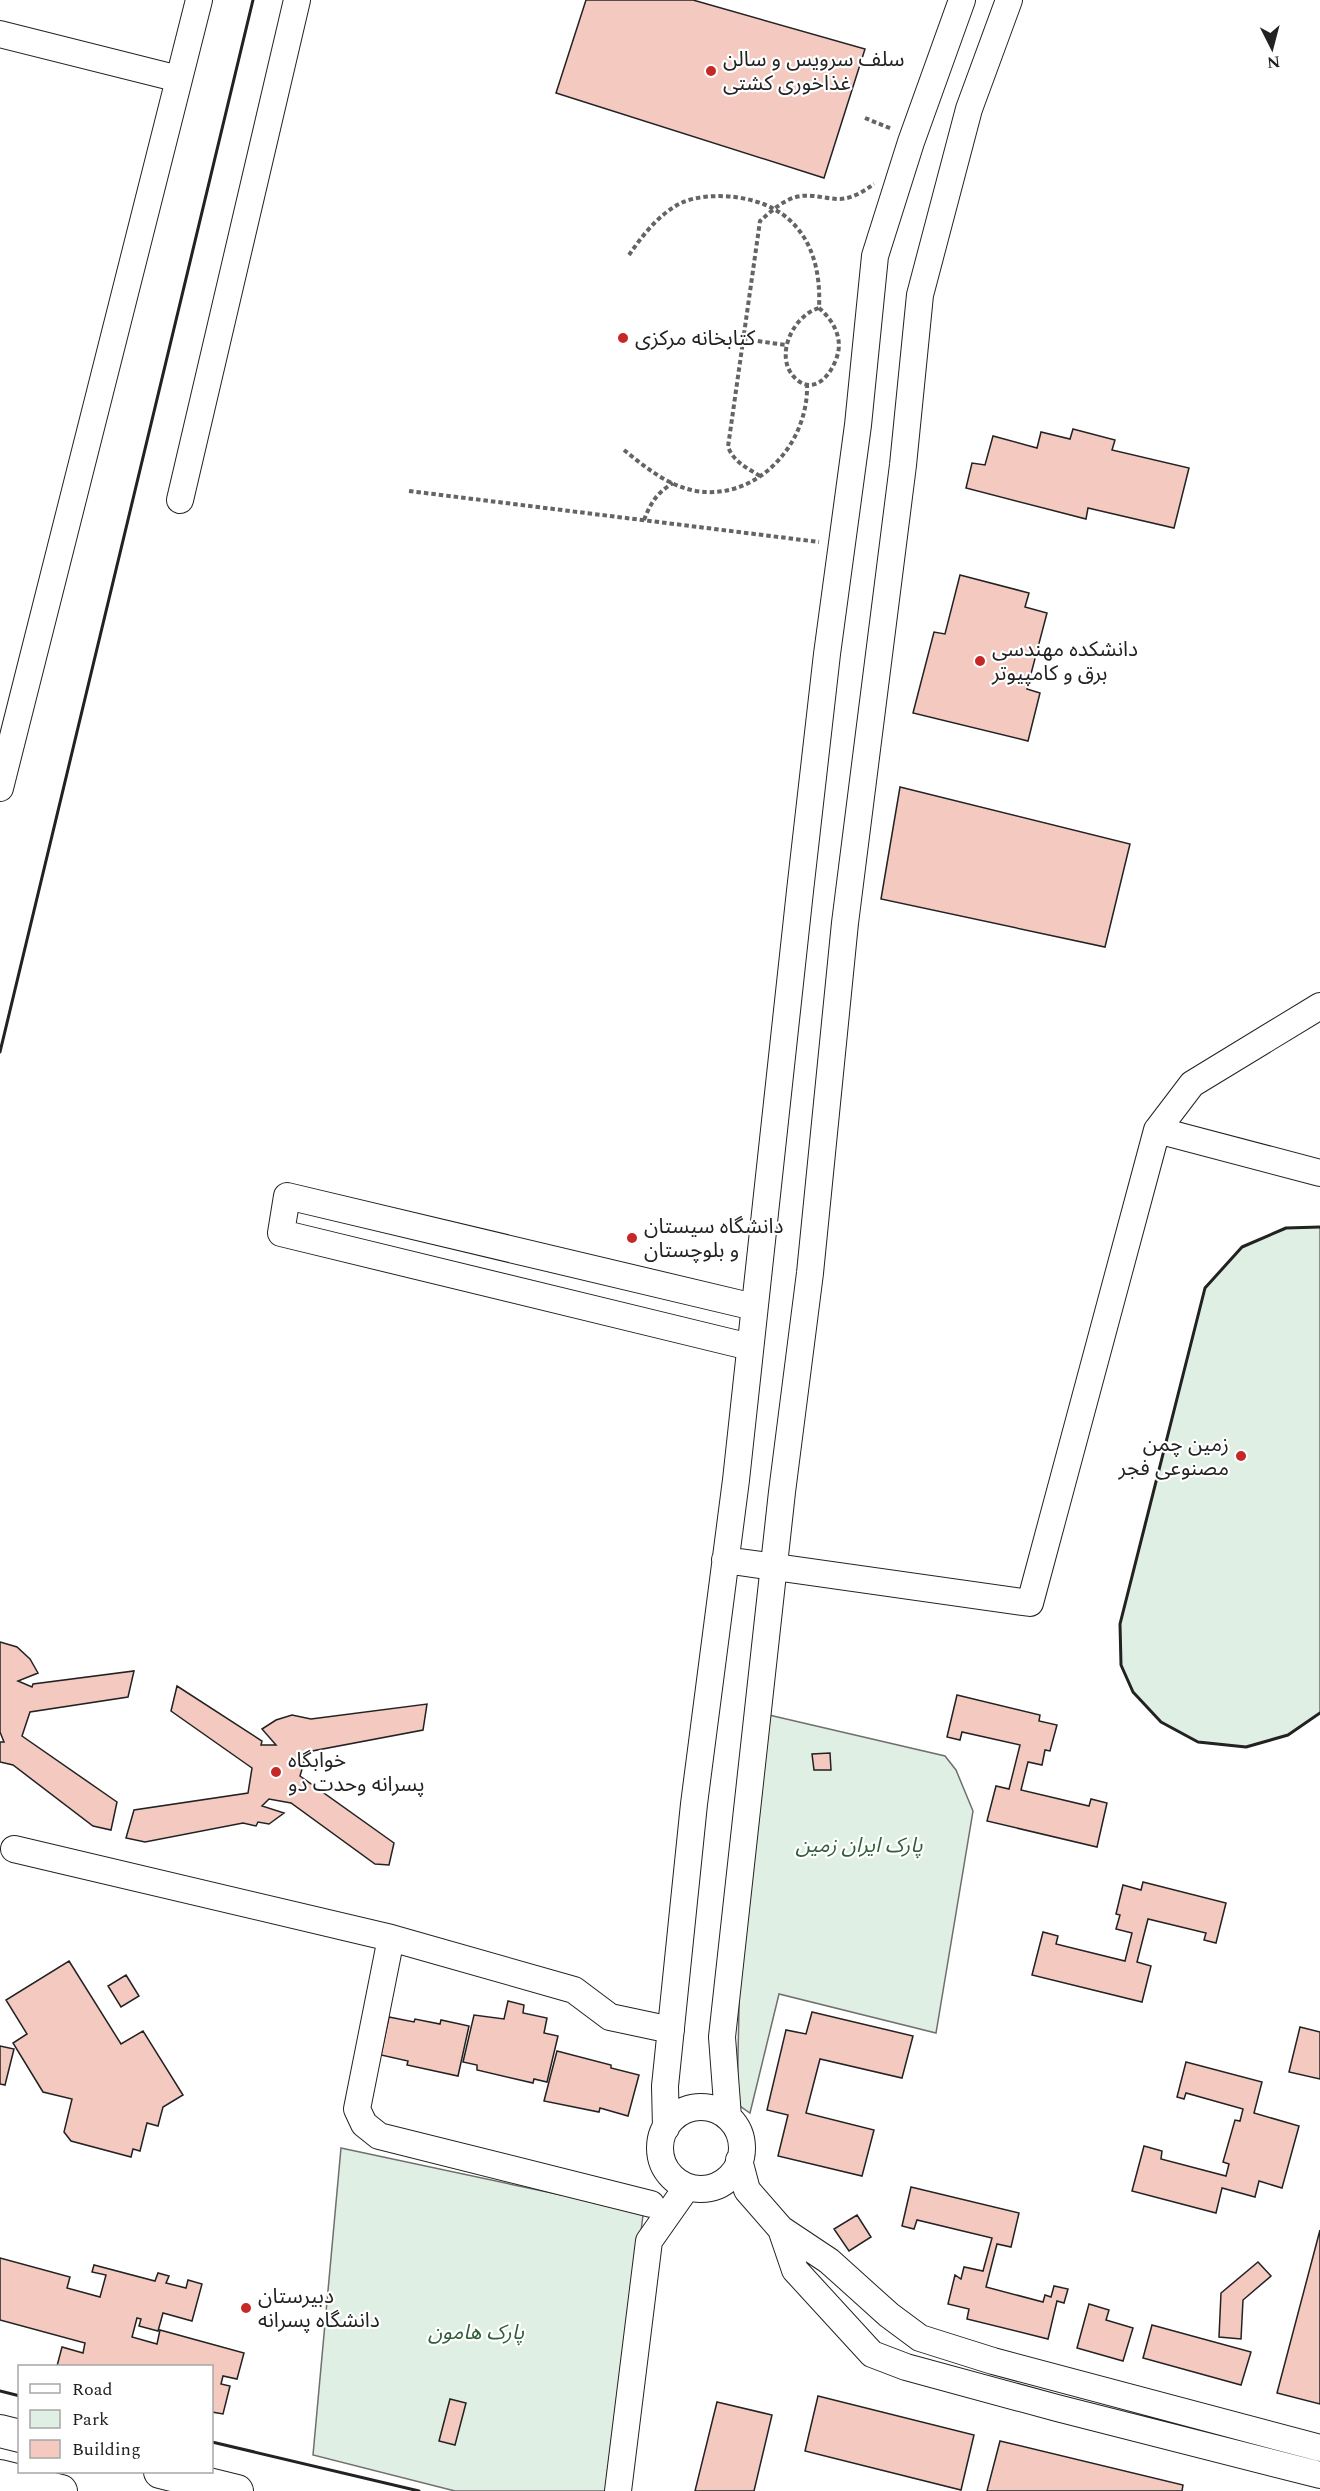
<svg xmlns="http://www.w3.org/2000/svg" width="1320" height="2491" font-family="Spectral,'Noto Sans Arabic',serif">
  <rect width="100%" height="100%" fill="#fff"/>
  <path fill="#e0efe3" stroke="#6f6f6f" stroke-width="1.5" d="M1320 1227V1713L1288 1735 1246 1747 1198 1742 1161 1722 1133 1692 1121 1665 1120 1624 1205 1288 1242 1247 1286 1228Z
    M769 1715 945 1756 956 1770 973 1811 936 2033 779 1994 750 2113 737 2104 740 1960Z
    M341 2148 561 2195 565 2188 629 2204 643 2215 609 2491H455L313 2455Z"/>
  <path fill="#f3c9c0" stroke="#222" stroke-width="1.5" d="M586 0H693L865 49 824 178 556 93Z
    M1073 429 1115 440 1112 450 1189 468 1174 528 1088 508 1086 519 966 488 972 463 985 465 993 436 1037 448 1041 432 1070 439Z
    M960 575 1029 593 1025 607 1047 613 1027 689 1040 693 1028 741 913 713 934 632 945 634Z
    M900 787 1130 844 1105 947 881 899Z
    M0 1642 17 1647 30 1659 38 1673 18 1681 32 1687 33 1684 134 1671 128 1697 30 1712 22 1736 117 1802 111 1830 93 1826 13 1765 0 1762V1742H4L0 1732Z
    M177 1686 262 1741 261 1745H276L262 1729 276 1720 292 1715 311 1719 427 1704 423 1730 307 1752 300 1776 394 1843 389 1865 375 1864 291 1803 269 1799 262 1806 284 1813 269 1824 258 1822 256 1826 243 1823 145 1842 126 1838 134 1810 248 1793 252 1768 171 1711Z
    M957 1695 1040 1715 1039 1721 1057 1725 1050 1751 1045 1750 1042 1765 1028 1762 1021 1790 1089 1806 1091 1799 1107 1803 1097 1847 987 1821 996 1786 1009 1789 1020 1745 962 1732 960 1740 947 1737Z
    M830 1753 831 1770H814L812 1754Z
    M1143 1882 1226 1903 1216 1943 1204 1940 1206 1933 1148 1919 1137 1962 1151 1966 1142 2002 1032 1975 1043 1932 1058 1936 1056 1944 1125 1961 1132 1933 1116 1929 1120 1915 1116 1914 1123 1885 1141 1890Z
    M69 1961 121 2044 143 2031 183 2095 163 2107 158 2126 147 2123 140 2151 133 2149 131 2157 71 2141 64 2132 72 2099 43 2092 13 2043 27 2034 6 2000Z
    M126 1975 139 1996 121 2007 108 1986Z
    M508 2001 524 2005 523 2013 547 2018 544 2033 558 2036 547 2082 534 2079 533 2083 477 2070V2065L463 2062 474 2015 504 2019Z
    M812 2012 913 2036 902 2078 820 2059 806 2113 874 2130 862 2176 778 2156 788 2115 767 2110 786 2030 806 2034Z
    M389 2017 414 2022 415 2019 440 2024 441 2020 469 2026 458 2076 407 2065 408 2061 381 2055Z
    M1300 2027 1320 2032V2079L1289 2072Z
    M0 2046 14 2049 5 2085 0 2084Z
    M557 2051 611 2065V2068L639 2075 628 2116 600 2108 599 2112 544 2101Z
    M1186 2062 1262 2082 1254 2113 1299 2126 1282 2188 1259 2181 1255 2197 1222 2188 1216 2213 1132 2191 1144 2146 1162 2151 1161 2159 1226 2176 1229 2164 1223 2162 1235 2120 1240 2121 1243 2109 1186 2093 1184 2099 1177 2097Z
    M911 2187 1019 2213 1011 2247 997 2244 986 2287 1043 2302 1045 2295 1051 2297 1054 2286 1068 2289 1064 2303 1057 2301 1048 2339 967 2319 969 2309 948 2304 955 2275 961 2279 964 2267 983 2271 992 2238 917 2220 914 2229 902 2226Z
    M857 2215 871 2237 849 2251 834 2229Z
    M1320 2230V2404L1277 2393Z
    M0 2258 70 2277 67 2288 100 2297 106 2275 92 2272 94 2265 155 2281 158 2273 169 2276 166 2283 186 2288 188 2280 202 2284 192 2321 163 2313 158 2331 139 2326 141 2319 137 2318 132 2337 157 2344 160 2330 244 2353 237 2379 223 2376 221 2384 230 2386 223 2414 212 2412V2366H57L62 2347 83 2353 85 2343 0 2320Z
    M1258 2262 1271 2276 1243 2300 1241 2339 1219 2337 1221 2293Z
    M1089 2304 1109 2310 1106 2320 1133 2328 1123 2361 1077 2348Z
    M1152 2325 1251 2352 1241 2385 1143 2358Z
    M818 2396 974 2435 961 2490 805 2451Z
    M450 2399 466 2403 455 2445 439 2441Z
    M717 2402 772 2415 754 2491H695Z
    M1000 2441 1183 2485 1182 2491H987Z"/>
  <g fill="none" stroke-linecap="round" stroke-linejoin="round">
    <defs>
      <path id="minor" d="M0 34 179 79
        M180 500 297 0
        M0 788 199 0
        M1157 1130 1320 1173
        M750 1347 281 1233 287 1196 754 1307
        M725 1560 1030 1603 1157 1130 1192 1084 1320 1006
        M14 1849 391 1938 574 1990 610 2017 671 2030
        M391 1938 357 2109 364 2124 379 2136 651 2204
        M660 2148a41 41 0 1 1 82 0a41 41 0 1 1-82 0Z
        M728 2117 722 2037 782 1492 810 1273 845 923 903 465 920 295 969 109 1009 0
        M666 2128 665 2086 694 1804 736 1480 800 891 827 654 858 425 875 256 911 142 962 0
        M739 2160 747 2190 781 2229 829 2261 889 2315 920 2338 993 2361 1320 2448
        M781 2229 795 2270 872 2354 906 2367 1057 2408 1320 2475
        M618 2491 649 2241 687 2187"/>
      <path id="major" d="M0 2431 20 2436
        M160 2472 237 2491
        M0 2476 61 2491"/>
    </defs>
    <use href="#minor" stroke="#222" stroke-width="28"/>
    <use href="#major" stroke="#222" stroke-width="34"/>
    <path stroke="#646464" stroke-width="4" stroke-dasharray="4.5 3" stroke-linecap="butt" d="M865 118 892 129
      M629 255C642 236 659 214 681 203 696 196 718 195 735 197 797 205 822 249 819 308
      M819 308C832 319 842 336 838 353 834 370 817 397 796 379 773 358 792 316 819 308Z
      M743 339 786 345
      M624 450C645 467 668 486 696 491 758 501 809 443 807 384
      M760 476C747 468 734 462 728 447L760 221C770 212 782 201 796 197 811 193 825 199 839 199 852 199 864 191 874 184
      M409 491 819 542
      M644 520C651 502 657 493 673 483"/>
    <use href="#minor" stroke="#fff" stroke-width="26"/>
    <use href="#major" stroke="#fff" stroke-width="32"/>
    <path stroke="#222" stroke-width="3" d="M0 1052 253 0
      M1320 1227 1286 1228 1242 1247 1205 1288 1120 1624 1121 1665 1133 1692 1161 1722 1198 1742 1246 1747 1288 1735 1320 1713
      M0 2391 20 2396
      M212 2442 419 2491"/>
  </g>
  <g fill="#c62828" stroke="#fff" stroke-width="2">
    <circle cx="711" cy="71" r="6"/>
    <circle cx="623" cy="338" r="6"/>
    <circle cx="980" cy="661" r="6"/>
    <circle cx="632" cy="1238" r="6"/>
    <circle cx="1241" cy="1456" r="6"/>
    <circle cx="276" cy="1772" r="6"/>
    <circle cx="246" cy="2308" r="6"/>
  </g>
  <g text-anchor="middle" stroke-width="4.5" stroke-linejoin="round" paint-order="stroke">
    <g font-size="21" fill="#222" stroke="#fff" text-anchor="start">
      <text x="723" y="66">سلف سرویس و سالن<tspan x="723" dy="24">غذاخوری کشتی</tspan></text>
      <text x="635" y="345">کتابخانه مرکزی</text>
      <text x="992" y="656">دانشکده مهندسی<tspan x="992" dy="24">برق و کامپیوتر</tspan></text>
      <text x="644" y="1233">دانشگاه سیستان<tspan x="644" dy="24">و بلوچستان</tspan></text>
      <text x="1229" y="1451" text-anchor="end">زمین چمن<tspan x="1229" dy="24">مصنوعی فجر</tspan></text>
      <text x="288" y="1767">خوابگاه<tspan x="288" dy="24">پسرانه وحدت دو</tspan></text>
      <text x="258" y="2303">دبیرستان<tspan x="258" dy="24">دانشگاه پسرانه</tspan></text>
    </g>
    <g font-size="21" font-style="italic" fill="#2f5e38" stroke="#fff">
      <text x="859" y="1852">پارک ایران زمین</text>
      <text x="476" y="2339">پارک هامون</text>
    </g>
  </g>
  <rect x="18" y="2365" width="195" height="108" fill="#ffffff" stroke="#a7a7a7" stroke-width="1.5"/>
  <rect x="30" y="2384" width="30" height="9" fill="#ffffff" stroke="#a7a7a7" stroke-width="1.5"/>
  <text x="72" y="2395" font-size="18" fill="#222222">Road</text>
  <rect x="30" y="2410" width="30" height="18" fill="#e0efe3" stroke="#a7a7a7" stroke-width="1.5"/>
  <text x="72" y="2425" font-size="18" fill="#222222">Park</text>
  <rect x="30" y="2440" width="30" height="18" fill="#f3c9c0" stroke="#a7a7a7" stroke-width="1.5"/>
  <text x="72" y="2455" font-size="18" fill="#222222">Building</text>
  <g transform="translate(1272 48) rotate(174)" stroke="#ffffff" stroke-width="4.5" paint-order="stroke">
  <path d="M0-4.5L10 22L0 15L-10 22Z" fill="#222222"/>
  <text y="-9" font-size="16" font-weight="bold" text-anchor="middle" fill="#222222">N</text>
  </g>
</svg>
